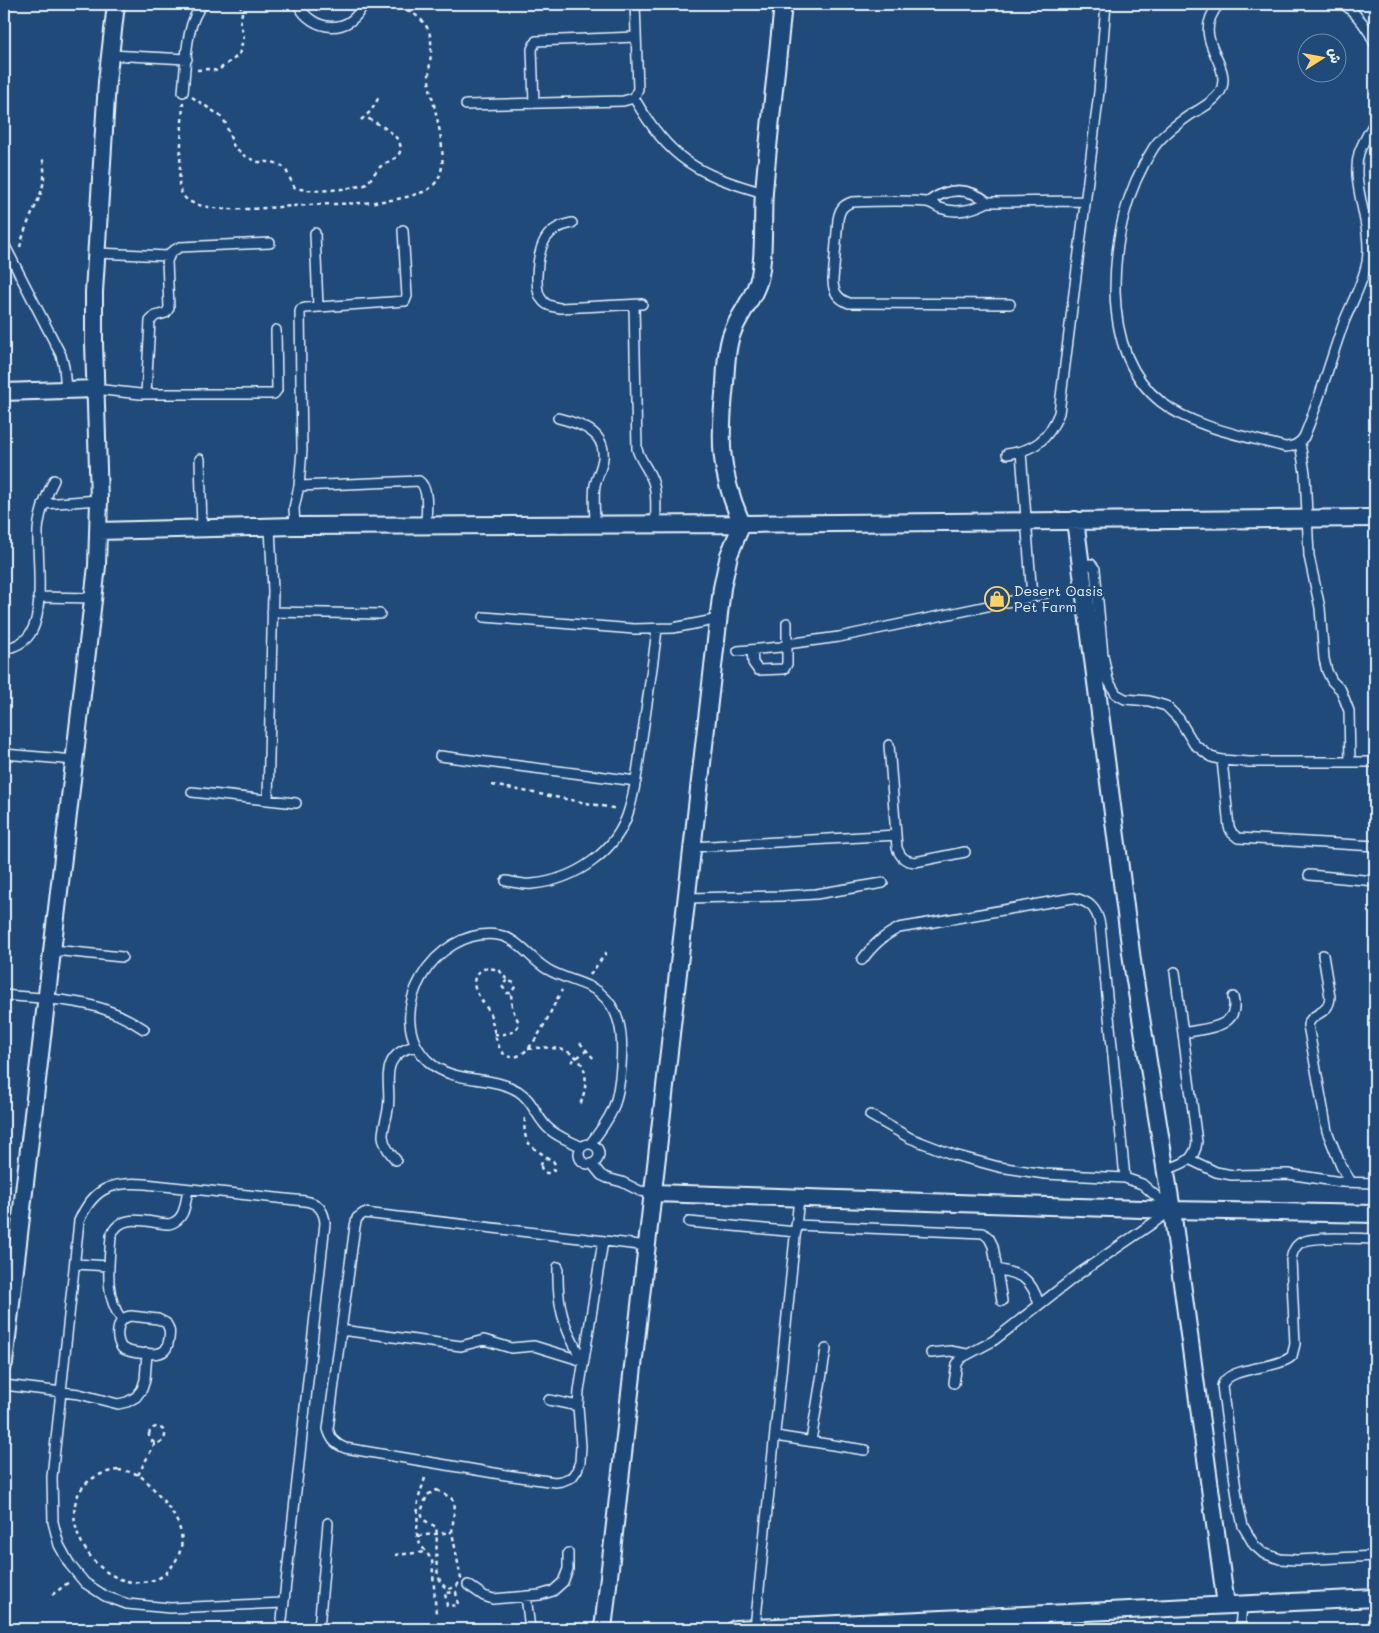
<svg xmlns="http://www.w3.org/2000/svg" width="1379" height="1633" font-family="Mali,'Playpen Sans Arabic',sans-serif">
  <rect width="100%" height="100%" fill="#1f4a7a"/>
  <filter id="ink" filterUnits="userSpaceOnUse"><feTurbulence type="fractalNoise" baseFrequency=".02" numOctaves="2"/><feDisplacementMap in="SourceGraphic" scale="10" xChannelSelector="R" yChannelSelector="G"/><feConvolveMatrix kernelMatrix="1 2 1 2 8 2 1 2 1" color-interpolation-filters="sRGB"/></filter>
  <g filter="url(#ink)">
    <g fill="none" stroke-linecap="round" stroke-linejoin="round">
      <defs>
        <path id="service" d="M298 4C311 32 351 36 363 4
          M1219 4C1188 41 1235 63 1220 92 1214 102 1200 109 1190 115 1177 124 1163 134 1154 147 1125 192 1115 239 1115 291 1116 333 1127 375 1161 402 1194 428 1245 436 1285 447 1294 447 1299 444 1304 437 1320 400 1330 360 1344 322 1352 302 1363 283 1367 262 1373 224 1350 185 1359 153 1363 141 1369 132 1375 122
          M1344 4C1358 15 1368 28 1375 44
          M110 55 187 59
          M183 92C186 66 185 22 203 4
          M634 98C670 160 697 174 764 193
          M534 103 532 49 536 41 636 37
          M466 105 623 101 634 98 638 89 635 4
          M928 202C948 187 968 187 988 202 972 210 957 214 940 208 935 206 931 202 926 202 902 200 876 201 852 202 843 205 840 209 838 219L833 280C833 292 838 299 849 303L1010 304
          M988 202 1085 201
          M572 223C562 225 552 229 546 238 538 250 532 290 543 301 547 306 554 307 560 308L642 304
          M315 233 318 307
          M4 244 61 355 64 367 66 390
          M96 253 168 256
          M634 305 637 449C640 460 647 467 651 477 658 491 655 509 656 524
          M95 389 140 394H274L277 390 276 330
          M146 394 150 321 155 316 166 313 169 308 167 261 171 252 180 247 270 243
          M558 418C578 423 606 431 603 458 602 468 597 476 595 485 593 498 595 512 595 525
          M1300 443 1305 473 1309 556 1320 608 1324 659 1327 671 1332 681 1341 690 1349 711 1350 762
          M1021 452 1032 597
          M1007 454C1035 450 1048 440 1059 413L1099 92 1106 4
          M200 459 202 528
          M299 486 419 481C430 489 426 513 426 525
          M43 504 99 500
          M295 526 294 508 299 486 302 450 300 312 301 309 305 308 405 301 407 296 403 230
          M1081 566 1091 564 1095 569 1103 655 1108 680 1116 694 1125 699 1149 701 1166 706 1179 719 1194 744 1211 757 1222 760 1249 762H1375
          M38 597 94 598
          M272 612 380 614
          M484 617 634 629 673 628 719 619
          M4 649C14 647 24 643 30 634 45 612 37 558 38 531 39 513 46 496 54 480
          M752 650 753 663 758 670 784 669 787 664V623
          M738 651 781 647 787 644 839 637 1045 594
          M889 745 897 848C901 858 905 861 915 862L965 852
          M4 754 75 760
          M440 756 636 781
          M1222 760 1229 827 1232 833 1238 838 1375 846
          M192 792 296 803
          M268 800 273 591 270 527
          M693 847 896 835
          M1309 875 1375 881
          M506 881C514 882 524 885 532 884 575 880 617 852 629 810 637 784 639 757 643 731 648 697 653 663 657 629
          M687 898 783 896 816 894 883 883
          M53 950 122 957
          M1323 955 1330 997C1329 1016 1312 1011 1308 1025L1327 1131 1341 1166 1351 1182
          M862 960C873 945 883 936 899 928L1073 898C1089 901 1097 908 1100 925L1125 1178
          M4 995C57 1000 98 998 144 1029
          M1183 1033C1205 1028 1241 1029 1233 997
          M870 1115 910 1138 954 1155 999 1167 1045 1174 1125 1178 1142 1184 1172 1210 1080 1273 993 1341 961 1358 957 1364 954 1383
          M579 1154a10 10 0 1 1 20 0a10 10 0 1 1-20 0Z
          M582 1147C570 1141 555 1136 546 1126 535 1114 532 1100 518 1091 491 1075 453 1084 429 1062 379 1015 435 926 498 935 518 938 530 959 547 969 563 979 585 982 599 992 607 999 615 1009 618 1020 625 1040 621 1089 613 1109 607 1122 599 1133 590 1144
          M1189 1159 1216 1172 1232 1175 1288 1174 1341 1182 1375 1183
          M396 1160C390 1153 384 1146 383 1136 383 1127 387 1118 388 1109 391 1094 385 1076 391 1063 396 1052 406 1048 416 1046
          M592 1164 601 1175 607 1178 622 1182 640 1191 654 1193
          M1165 1170C1182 1164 1195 1161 1197 1142L1175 972
          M689 1222 796 1232
          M796 1225 983 1233 989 1238 993 1246 1002 1301
          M1375 1239C1359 1239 1312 1235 1300 1243 1294 1247 1292 1253 1291 1260L1295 1344 1292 1356C1277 1370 1227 1366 1222 1386L1238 1504 1243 1526 1254 1545 1263 1553 1280 1559 1297 1560 1375 1556
          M603 1241 579 1391 578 1406 581 1446 580 1462 577 1470 572 1477 562 1481 555 1482 506 1475 345 1448C335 1444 331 1439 328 1429L355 1226 357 1218 364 1213 648 1246
          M75 1264 109 1266
          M558 1267C557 1306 563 1327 583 1361
          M997 1269C1023 1275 1031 1278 1039 1304
          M131 1316 158 1319 166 1323C170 1329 170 1332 169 1339 168 1343 168 1347 165 1350 159 1357 129 1353 122 1348 115 1338 116 1317 131 1316Z
          M121 1319C104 1294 109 1266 111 1236 120 1211 148 1223 169 1224 186 1220 185 1203 188 1189
          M341 1330 461 1346 484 1340 511 1348 534 1346 583 1361
          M931 1353 950 1351 967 1354
          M4 1385 79 1394 118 1404 127 1402 136 1397 142 1389 145 1380 147 1353
          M549 1400 578 1406
          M775 1436 865 1450
          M811 1441 826 1349
          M468 1585 484 1596 493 1599 540 1595 553 1591 563 1582 568 1569V1553
          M526 1596 530 1629
          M755 1628 799 1198
          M281 1629 325 1223C324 1210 318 1203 305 1201L145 1184C111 1181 93 1189 79 1221L52 1477 53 1522 59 1545 70 1565 85 1583 105 1596 127 1604 170 1608 283 1603
          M319 1629 328 1523
          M1240 1629 1242 1604"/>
        <path id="minor" d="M4 392 95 389
          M1075 520 1133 968 1172 1210 1226 1605
          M99 531 295 526 742 524 1375 518
          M654 1193 1172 1210 1375 1214
          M4 1363 97 566 99 500 94 343V292L107 82 116 4
          M603 1629 722 588 729 555 742 524C719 471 719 441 725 384 726 368 726 351 731 336 738 314 756 297 760 275 765 248 762 219 764 192 769 129 777 66 783 4
          M735 1629 1375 1598"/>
      </defs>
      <use href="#service" stroke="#e8f1f8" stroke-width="12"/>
      <use href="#minor" stroke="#e8f1f8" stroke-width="20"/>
      <path stroke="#e8f1f8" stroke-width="2.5" stroke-dasharray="4 4" stroke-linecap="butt" d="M197 70 208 69 217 71 239 55 244 36 240 24 242 13 240 4
        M192 97 219 115 225 122 233 145 243 155 257 162H273L282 166 286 170 294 187C310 194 348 189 365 185 371 181 374 172 380 167 385 162 396 160 399 154 408 137 376 123 365 117
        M183 102 179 186C181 194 185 200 193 203 223 215 277 206 310 205 346 203 388 205 423 192 429 190 436 184 439 177 449 157 435 111 430 88 425 63 442 36 418 17 411 11 402 9 395 4
        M361 120 371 111 379 97
        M20 247C22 240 24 232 27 225 38 199 49 185 42 156
        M492 785 618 809
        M590 975 608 950
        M507 980 502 986 507 993H511L515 987 514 983 507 980 500 971C493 968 484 966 478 973 466 987 485 1001 490 1014 495 1026 495 1059 514 1057 535 1054 552 1006 562 990
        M494 1034C505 1035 516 1034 519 1023L512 1008 511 993
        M580 1043 595 1060
        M528 1049C570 1042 598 1060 580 1105
        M571 1062 586 1051
        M525 1118C522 1146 532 1146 551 1160
        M541 1166a7 7 0 1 1 14 0a7 7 0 1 1-14 0Z
        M149 1435a8 8 0 1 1 16 0a8 8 0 1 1-16 0Z
        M118 1470C126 1471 134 1472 140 1476 149 1482 154 1490 161 1498 177 1517 190 1538 175 1562 171 1568 165 1575 159 1578 91 1607 30 1481 118 1470Z
        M138 1475 155 1443
        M425 1478 418 1500 417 1534 420 1544 432 1560 436 1614
        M437 1490 451 1498 455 1503 452 1532 461 1579 457 1586 449 1589C430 1583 439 1543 436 1527L424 1520 421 1512 427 1495Z
        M418 1536 452 1532
        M395 1555 426 1552
        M456 1592 458 1605 447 1606 445 1593Z
        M52 1595 69 1582"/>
      <use href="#service" stroke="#1f4a7a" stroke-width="9"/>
      <use href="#minor" stroke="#1f4a7a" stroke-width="16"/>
    </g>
  </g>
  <defs>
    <symbol id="shop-ring" viewBox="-11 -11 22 22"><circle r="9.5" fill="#1f4a7a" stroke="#ffd166" stroke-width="1.5"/><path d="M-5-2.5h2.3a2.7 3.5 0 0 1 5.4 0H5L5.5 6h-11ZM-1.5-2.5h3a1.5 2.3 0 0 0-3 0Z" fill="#ffd166"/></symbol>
  </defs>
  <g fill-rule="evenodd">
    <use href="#shop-ring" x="983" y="585" width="28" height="28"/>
  </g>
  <g text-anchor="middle" stroke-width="5" stroke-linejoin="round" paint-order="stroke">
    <g font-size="14" fill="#e8f1f8" stroke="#1f4a7a" text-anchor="start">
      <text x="1014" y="596">Desert Oasis<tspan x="1014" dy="16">Pet Farm</tspan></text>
    </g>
  </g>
  <rect width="1379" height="1633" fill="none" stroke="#1f4a7a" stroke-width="20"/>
  <rect x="10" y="10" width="1359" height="1613" fill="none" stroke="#e8f1f8" stroke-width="2" filter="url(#ink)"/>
  <g transform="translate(1322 58) rotate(79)"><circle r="24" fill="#1f4a7a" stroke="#6f8dac"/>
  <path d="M0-4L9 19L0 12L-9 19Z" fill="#ffd166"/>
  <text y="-8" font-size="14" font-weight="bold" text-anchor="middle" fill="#e8f1f8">ش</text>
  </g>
</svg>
